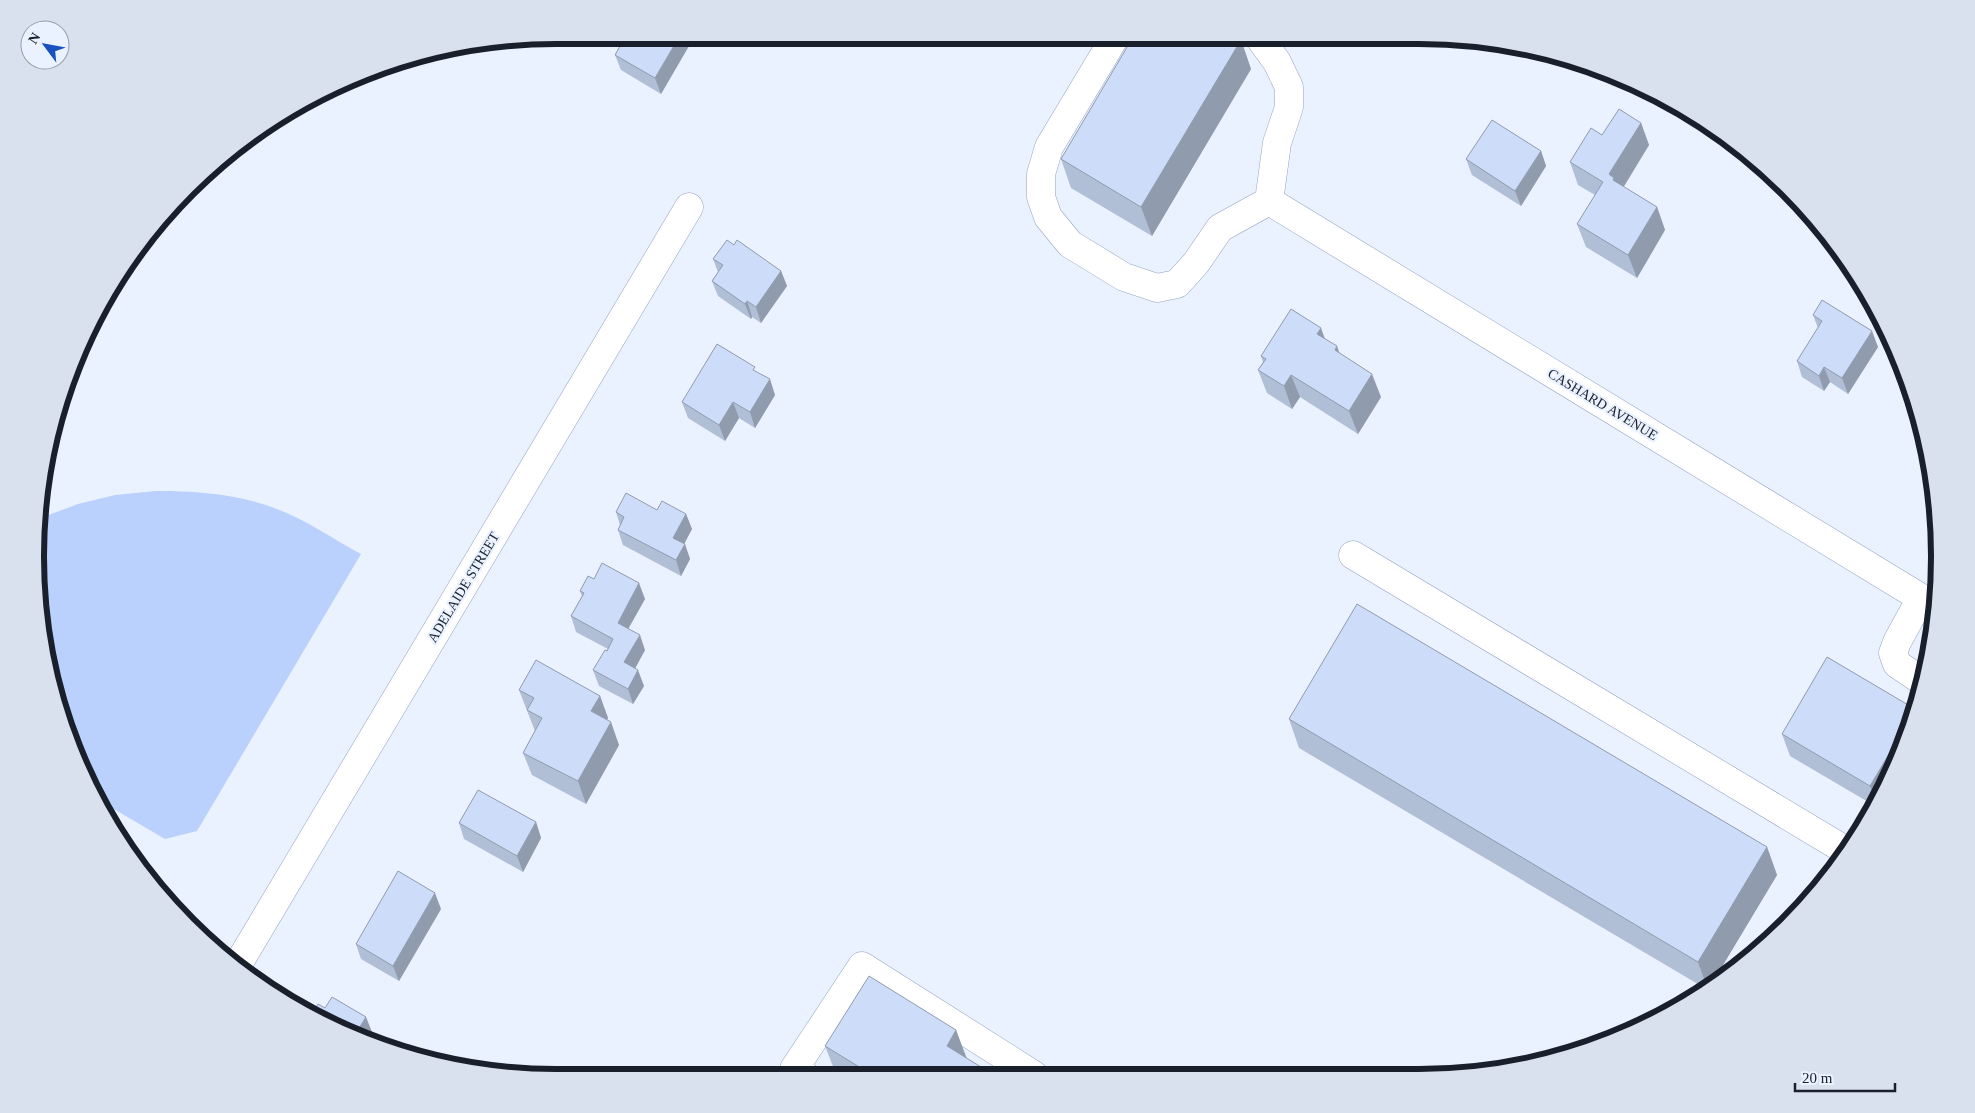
<svg xmlns="http://www.w3.org/2000/svg" width="1975" height="1113" font-family="Georgia,serif">
  <rect width="100%" height="100%" fill="#eaf1ff"/>
  <path fill="#b9d1fc" d="M156 491C197 491 238 494 277 509 306 520 333 539 361 554L197 831 165 839 95 798 75 756 45 659 36 590 38 519 78 504 115 495Z"/>
  <g fill="none" stroke-linecap="round" stroke-linejoin="round">
    <defs>
      <path id="minor" d="M1115 37 1049 147 1041 174V197L1048 217 1070 244 1124 277 1157 288 1177 284 1196 263 1220 228 1269 201
        M1259 37 1277 62 1289 87V107L1277 143 1269 201
        M1269 201 1936 607
        M1353 555 1845 850
        M1921 598 1897 642 1893 653 1897 664 1922 681
        M237 966 689 207
        M806 1076 794 1069 862 966 1034 1075"/>
    </defs>
    <use href="#minor" stroke="#93a4c3" stroke-width="29"/>
    <use href="#minor" stroke="#fff" stroke-width="28"/>
  </g>
  <path fill="#b0bed6" d="M624 39H693L661 94 621 70 615 55Z
    M1241 40 1251 69 1152 236 1071 188 1061 159Z
    M1641 123 1649 145 1623 187 1657 207 1665 230 1637 278 1586 247 1577 224 1595 195 1578 185 1570 162Z
    M1541 151 1546 166 1521 206 1472 175 1466 159Z
    M734 245 781 271 787 286 761 323 752 317 751 319 718 296 712 281 718 272 713 259Z
    M1813 315 1878 347 1848 394 1830 382 1824 391 1802 377 1797 361 1818 328Z
    M1325 339 1381 397 1358 434 1300 397 1292 409 1267 393 1258 370 1263 362 1261 356Z
    M757 372 775 395 755 428 739 418 725 441 688 418 682 402Z
    M657 510 686 514 692 529 684 543 690 559 681 576 623 545 618 530 620 525 616 512Z
    M594 579 645 599 628 629 645 650 635 668 644 686 633 704 599 686 593 670 608 649 576 632 571 616 582 596 580 591Z
    M519 690 600 696 608 718 607 720 619 745 586 804 532 775 523 753 535 731Z
    M1289 719 1767 847 1777 875 1708 990 1299 748Z
    M1912 724 1875 806 1790 756 1782 734Z
    M536 822 541 838 523 872 464 839 459 823Z
    M441 909 399 981 361 959 356 944Z
    M956 1030 966 1058 994 1075 838 1076 836 1074 825 1046Z"/>
  <path fill="#909bae" d="M678 39H693L661 94 655 78Z
    M1241 40 1251 69 1152 236 1141 207Z
    M1641 123 1649 145 1620 193 1609 174Z
    M1541 151 1546 166 1521 206 1515 191Z
    M1657 207 1665 230 1637 278 1628 255Z
    M781 271 787 286 761 323 756 307Z
    M747 301 752 317 751 319 745 304Z
    M1321 328 1329 350 1317 334Z
    M1872 331 1878 347 1848 394 1842 378Z
    M1337 346 1345 369 1335 350Z
    M1824 367 1830 382 1824 391 1819 376Z
    M1372 374 1381 397 1358 434 1349 411Z
    M1291 375 1300 397 1292 409 1284 386Z
    M770 379 775 395 755 428 750 412Z
    M733 402 739 418 725 441 719 425Z
    M686 514 692 529 679 554 673 538Z
    M685 544 690 559 681 576 676 560Z
    M639 583 645 599 623 638 618 623Z
    M640 635 645 650 630 678 624 662Z
    M638 670 644 686 633 704 628 689Z
    M600 696 608 718 599 734 591 711Z
    M1915 709 1916 710 1912 724 1909 720Z
    M611 722 619 745 586 804 578 781Z
    M1892 749 1896 760 1877 803 1870 786Z
    M536 822 541 838 523 872 517 856Z
    M1767 847 1777 875 1708 990 1698 962Z
    M435 893 441 909 399 981 393 966Z
    M366 1017 372 1032 368 1038 356 1033Z
    M956 1030 967 1059 947 1046Z"/>
  <path fill="#cdddf9" stroke="#909bae" d="M1133 37H1236L1241 40 1141 207 1061 159Z
    M624 39H678L655 78 615 55Z
    M1619 109 1641 123 1609 174 1614 178 1613 180 1657 207 1628 255 1577 224 1603 182 1570 162 1591 128 1602 135Z
    M1492 120 1541 151 1515 191 1466 159Z
    M727 240 734 245 737 240 781 271 756 307 747 301 745 304 712 281 723 265 713 259Z
    M1822 300 1872 331 1842 378 1824 367 1819 376 1797 361 1822 321 1813 315Z
    M1291 309 1321 328 1317 334 1337 346 1335 350 1372 374 1349 411 1291 375 1284 386 1258 370 1266 359 1261 356Z
    M717 344 755 367 753 370 770 379 750 412 733 402 719 425 682 402Z
    M626 493 657 510 662 501 686 514 673 538 685 544 676 560 618 530 624 517 616 512Z
    M602 563 639 583 618 623 640 635 624 662 638 670 628 689 593 670 605 650 607 651 613 639 571 616 584 593 580 591 588 576 594 579Z
    M1357 604 1767 847 1698 962 1289 719Z
    M1827 657 1915 709 1909 720 1913 723 1912 724 1899 753 1892 749 1870 786 1782 734Z
    M536 660 600 696 591 711 611 722 578 781 523 753 542 718 527 710 534 698 519 690Z
    M478 790 536 822 517 856 459 823Z
    M398 871 435 893 393 966 356 944Z
    M869 976 956 1030 947 1046 994 1075 874 1076 825 1046Z
    M332 997 366 1017 356 1033 312 1015 318 1004 325 1008Z"/>
  <g text-anchor="middle" stroke-width="4.5" stroke-linejoin="round" paint-order="stroke">
    <g font-size="14" fill="#19202c" stroke="#eaf1ff">
      <text transform="translate(1603 404) rotate(31)" y="5">CASHARD AVENUE</text>
      <text transform="translate(463 587) rotate(-59)" y="5">ADELAIDE STREET</text>
    </g>
  </g>
  <path d="M0 0H1975V1113H0ZM556 44H1419A512 512 0 0 1 1931 556V557A512 512 0 0 1 1419 1069H556A512 512 0 0 1 44 557V556A512 512 0 0 1 556 44Z" fill="#d9e0ee" fill-rule="evenodd"/>
  <path fill="none" stroke="#19202c" stroke-width="6" d="M556 44H1419A512 512 0 0 1 1931 556V557A512 512 0 0 1 1419 1069H556A512 512 0 0 1 44 557V556A512 512 0 0 1 556 44Z"/>
  <g transform="translate(45 45) rotate(302)"><circle r="24" fill="#eaf1ff" stroke="#969dab"/>
  <path d="M0-4L9 19L0 12L-9 19Z" fill="#1952be"/>
  <text y="-8" font-size="14" font-weight="bold" text-anchor="middle" fill="#19202c">N</text>
  </g>
  <path d="M1795 1083v8h100v-8" fill="none" stroke="#19202c" stroke-width="2.5"/>
  <text x="1802" y="1083" font-size="15" fill="#19202c" stroke="#eaf1ff" stroke-width="4" paint-order="stroke">20 m</text>
</svg>
